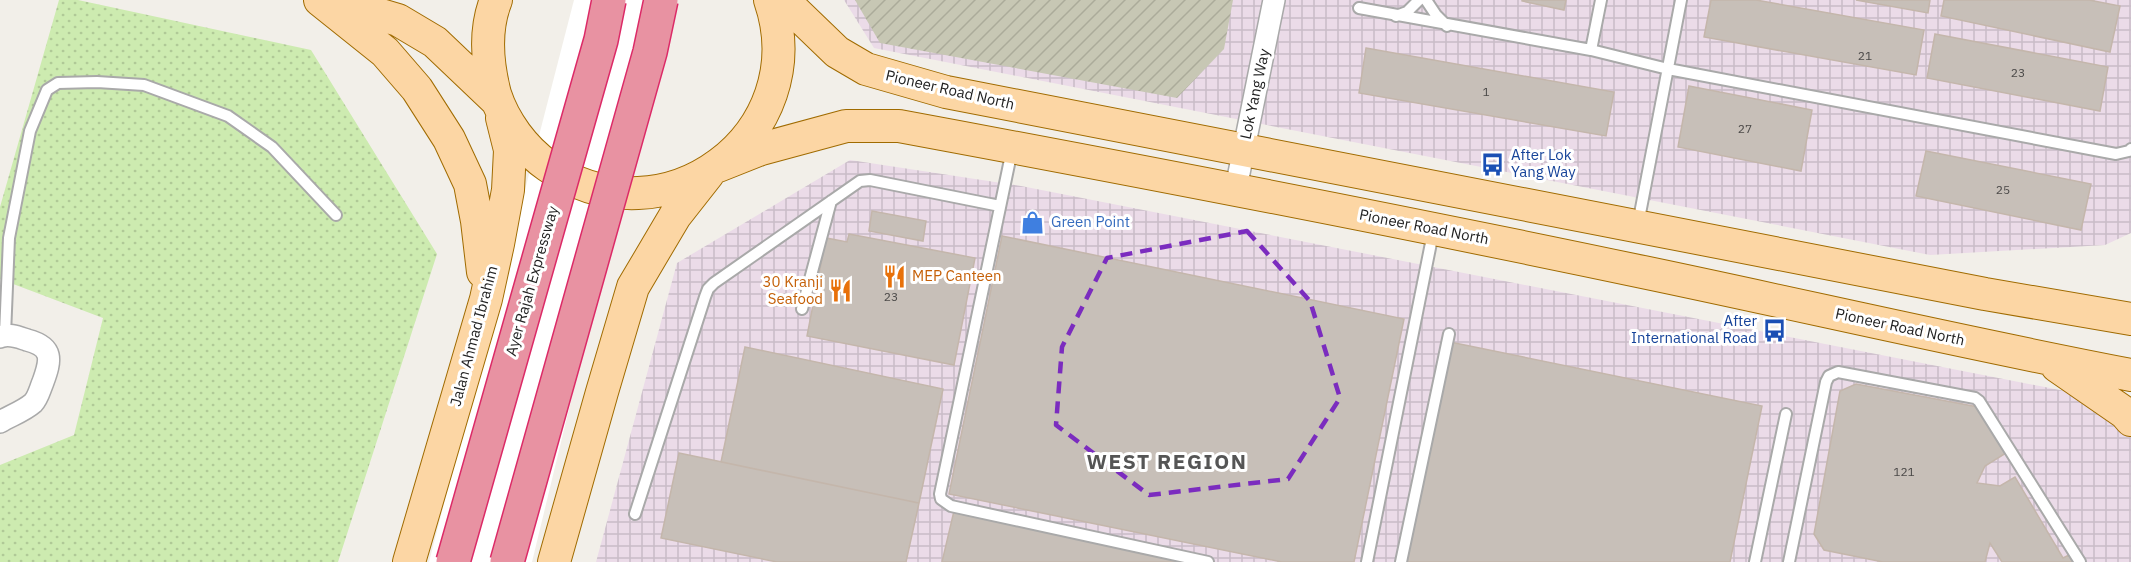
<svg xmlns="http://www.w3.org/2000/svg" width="2131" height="562" font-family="'IBM Plex Sans',sans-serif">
  <defs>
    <pattern id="industrial-grid" width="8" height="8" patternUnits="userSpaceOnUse" patternTransform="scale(1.5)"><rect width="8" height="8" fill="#ebdbe8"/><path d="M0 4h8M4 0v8" fill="none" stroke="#c9bcc7"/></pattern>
    <pattern id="construction-furrows" width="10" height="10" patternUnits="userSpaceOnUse" patternTransform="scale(1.5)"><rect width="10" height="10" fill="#c7c7b4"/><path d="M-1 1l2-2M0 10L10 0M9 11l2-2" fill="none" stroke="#abab9a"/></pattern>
    <pattern id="grass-dots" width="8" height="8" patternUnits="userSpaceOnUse" patternTransform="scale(1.5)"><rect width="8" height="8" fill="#cdebb0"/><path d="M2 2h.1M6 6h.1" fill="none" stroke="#b0c997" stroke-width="1.8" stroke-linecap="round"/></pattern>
  </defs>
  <rect width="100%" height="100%" fill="#f2efe9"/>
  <path fill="url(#industrial-grid)" d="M844 0H2131V233L2105 245 1930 255 874 48Z
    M850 160 1021 186 2131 404V562H596L677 263Z"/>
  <path fill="url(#construction-furrows)" d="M855 0H1233L1224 49 1177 98 880 43Z"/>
  <path fill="url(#grass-dots)" d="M59 0H78L311 50 437 254 338 562H0V465L74 435 103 318 0 279V207Z"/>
  <path fill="#fff" d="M574 0H668L532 562H429Z"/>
  <path fill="#c7bfb8" stroke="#c4b6ab" stroke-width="1.5" d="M1522 0H1566L1564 10 1522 1Z
    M1711 0H1756L1924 30 1916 75 1704 37Z
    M1856 0H1930L1928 13Z
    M1944 0H2089L2120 6 2110 52 1941 16Z
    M1935 34 2108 67 2100 111 1927 78Z
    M1366 48 1614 92 1606 136 1359 93Z
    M1689 86 1812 110 1801 171 1678 147Z
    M1926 151 2091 184 2081 230 1916 196Z
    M872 211 926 221 923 241 869 231Z
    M849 234 975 258 954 365 807 336 826 238 847 242Z
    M1002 236 1404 319 1354 562H1282L949 494Z
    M1450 342 1762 406 1730 562H1405Z
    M745 347 943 389 919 503 721 462Z
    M1856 384 1978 407 2006 453 1985 466 1977 483 2000 486 2015 477 2063 558 2069 555 2073 562H2002L1990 543 1985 562H1883L1824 550 1814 534 1840 391Z
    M679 453 919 503 906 562H777L661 538Z
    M954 511 1183 562H942Z"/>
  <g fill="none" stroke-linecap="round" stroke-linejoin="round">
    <defs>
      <path id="lane" d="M1426 0 1436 15 1447 26
        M1359 8 1591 50 1668 69 2116 154 2129 151 2131 149
        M1396 16 1407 12 1419 0
        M1591 50 1601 0
        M1012 150 940 494 941 499 951 506 1208 562
        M1638 224 1681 0
        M802 309 831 201
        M5 335 9 238 30 131 47 90 58 83 97 82 144 85 228 116 272 147 336 215
        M635 514 705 297 708 289 714 283 860 181 870 180 1000 206
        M1367 562 1433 233
        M1401 562 1449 334
        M1755 562 1786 414
        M1789 562 1826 382 1829 376 1838 372 1975 398 1979 401 2080 562"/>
      <path id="street" d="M1236 188 1274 0
        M0 337C9 333 18 337 27 340 54 347 51 360 43 382 40 389 38 398 33 403 24 411 10 416 0 422"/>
      <path id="primary" d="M320 0 385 52 417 89 449 139 470 184 477 221 483 272
        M329 0 398 20 435 42 497 101
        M496 0C484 30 487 63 495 94 504 122 524 149 548 166 664 247 816 134 770 0
        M783 0 837 52 866 69 946 92 1985 294 2131 319
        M718 166 761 149 846 126H899C1147 172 1396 220 1643 272 1806 306 1968 344 2131 375
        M2057 366 2125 413 2131 420
        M409 562 486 299 498 244 508 190 510 150 502 118
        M554 562 602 392 633 287 675 216 708 174"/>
    </defs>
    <use href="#lane" stroke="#a9a9a9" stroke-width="14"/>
    <use href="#street" stroke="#a9a9a9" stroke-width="24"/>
    <use href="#primary" stroke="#a06b00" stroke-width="34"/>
    <use href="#lane" stroke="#fff" stroke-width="10"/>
    <use href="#street" stroke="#fff" stroke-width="21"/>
    <use href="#primary" stroke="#fcd6a4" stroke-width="32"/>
    <defs>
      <path id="highway-bridge" d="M453 562 601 40 609 0
        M507 562 650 52 661 0"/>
    </defs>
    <use href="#highway-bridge" stroke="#dc2a67" stroke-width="36" stroke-linecap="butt"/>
    <use href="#highway-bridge" stroke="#e892a2" stroke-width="33"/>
  </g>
  <path fill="none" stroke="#7b2cbf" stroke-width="4.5" stroke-dasharray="12 8" stroke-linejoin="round" d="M1247 231 1310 301 1340 398 1288 479 1149 495 1056 425 1062 347 1107 258Z"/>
  <defs>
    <symbol id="bus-bare" viewBox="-9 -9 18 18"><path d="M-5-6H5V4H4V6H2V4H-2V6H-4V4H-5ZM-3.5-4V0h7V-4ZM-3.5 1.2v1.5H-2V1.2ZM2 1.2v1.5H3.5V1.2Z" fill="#1a4fb4" stroke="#fff" stroke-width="2.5" paint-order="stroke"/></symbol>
    <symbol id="shop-bare" viewBox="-9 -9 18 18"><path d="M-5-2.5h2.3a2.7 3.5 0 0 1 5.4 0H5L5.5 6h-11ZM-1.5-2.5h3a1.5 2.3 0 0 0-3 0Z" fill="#3f7fe0" stroke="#fff" stroke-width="2.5" paint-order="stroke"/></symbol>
    <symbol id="restaurant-bare" viewBox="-9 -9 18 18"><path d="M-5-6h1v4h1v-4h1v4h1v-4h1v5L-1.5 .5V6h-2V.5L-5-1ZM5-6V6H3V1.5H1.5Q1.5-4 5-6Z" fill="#e8710a" stroke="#fff" stroke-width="2.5" paint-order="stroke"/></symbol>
  </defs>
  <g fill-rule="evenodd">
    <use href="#bus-bare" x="1476" y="148" width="33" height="33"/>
    <use href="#shop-bare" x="1016" y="206" width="33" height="33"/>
    <use href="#restaurant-bare" x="878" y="260" width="33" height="33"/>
    <use href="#restaurant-bare" x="824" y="274" width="33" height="33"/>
    <use href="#bus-bare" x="1758" y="314" width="33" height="33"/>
  </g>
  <g text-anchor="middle" stroke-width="6" stroke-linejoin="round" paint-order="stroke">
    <g font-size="12" fill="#4b4948">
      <text x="1865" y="60">21</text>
      <text x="2018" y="77">23</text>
      <text x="1486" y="96">1</text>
      <text x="1745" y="133">27</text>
      <text x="2003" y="194">25</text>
      <text x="891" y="301">23</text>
      <text x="1904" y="476">121</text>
    </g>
    <g font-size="15" fill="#222" stroke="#fff">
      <text transform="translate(950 90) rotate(13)" y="5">Pioneer Road North</text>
      <text transform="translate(1255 94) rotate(-78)" y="5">Lok Yang Way</text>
      <text transform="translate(1424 227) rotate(11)" y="5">Pioneer Road North</text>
      <text transform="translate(532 281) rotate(-74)" y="5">Ayer Rajah Expressway</text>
      <text transform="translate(1900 327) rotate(12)" y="5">Pioneer Road North</text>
      <text transform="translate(474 336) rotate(-75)" y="5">Jalan Ahmad Ibrahim</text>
    </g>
    <g font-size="15" fill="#164399" stroke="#fff" text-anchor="start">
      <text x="1511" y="160">After Lok<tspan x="1511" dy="17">Yang Way</tspan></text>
      <text x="1757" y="326" text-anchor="end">After<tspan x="1757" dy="17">International Road</tspan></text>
    </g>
    <g font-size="15" fill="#366cbe" stroke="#fff" text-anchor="start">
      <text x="1051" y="227">Green Point</text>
    </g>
    <g font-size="15" fill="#c56008" stroke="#fff" text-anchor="start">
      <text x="912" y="281">MEP Canteen</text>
      <text x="823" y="287" text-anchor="end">30 Kranji<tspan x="823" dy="17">Seafood</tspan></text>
    </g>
    <g font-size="21" font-weight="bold" letter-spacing="1.5" fill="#555" stroke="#fff">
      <text x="1167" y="469">WEST REGION</text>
    </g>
  </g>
</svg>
